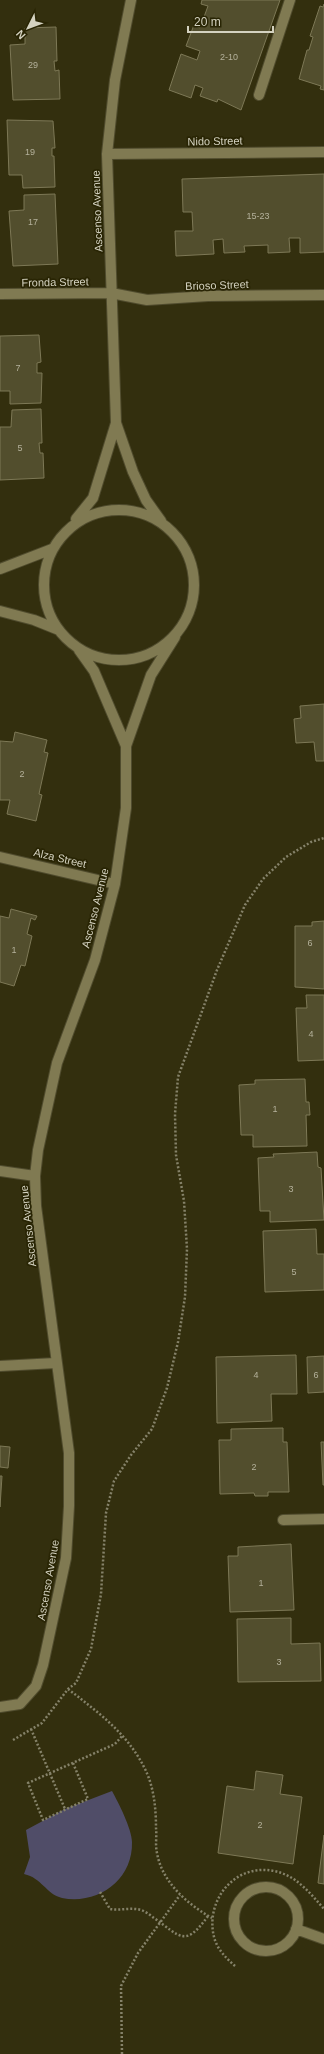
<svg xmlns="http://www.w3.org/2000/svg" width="324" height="2054" font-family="Arial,sans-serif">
  <rect width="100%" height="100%" fill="#332f0e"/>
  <path fill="#504d68" d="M112 1791C118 1802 132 1829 132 1842 133 1880 98 1905 62 1898 46 1894 42 1878 24 1874L30 1857 26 1830 65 1809Z"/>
  <path fill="#524e2d" stroke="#7d7856" d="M202 0H280L241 110 218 99 217 102 200 96 203 88 195 85 191 98 169 90 181 54 197 60 200 51 186 46 194 25 200 28 208 6 201 4Z
    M324 4V90L320 89 321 86 299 79 307 50H309L313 37 310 36 320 6 323 7Z
    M56 27 57 61H54L55 71 59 70 60 99 13 100 10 45 25 44V28Z
    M7 120 53 121 55 148H52V156H54L55 187 23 188 22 175H9Z
    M324 174V252L300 253V238H289L290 252 268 253V245L244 246 245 252 224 253 223 239 213 240 214 254 176 256 175 231H193L192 212H183L182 179Z
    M55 194 58 264 13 266 9 211 24 210V195Z
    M39 335 41 362 37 363V373H42L41 403 10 404V391H0V336Z
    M41 409 42 443H39L40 453H43L44 478 0 480V427H11L12 410Z
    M324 704V761H316L314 742 296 743 294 719 301 718 300 706Z
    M15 732 47 740 44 752 48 753 39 794 42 795 36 821 7 814 10 800H0V741L13 742Z
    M11 909 37 916 35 920 31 918 27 934 32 936 25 966 21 965 14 986 0 982V916L9 918Z
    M324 921V989L295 987V926H312V922Z
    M306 995H324V1060L298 1061 296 1008H307Z
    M305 1079 306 1102H309L310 1115H306L307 1146 253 1147V1135H241L239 1085 255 1084V1080Z
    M317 1152 318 1167 321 1168 324 1220 270 1222V1211H260L258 1158 274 1157 273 1154Z
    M316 1229 317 1254H324V1290L265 1292 263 1231Z
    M296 1355 297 1394H271L272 1421 217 1423 216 1357Z
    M324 1356V1392L308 1393 307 1357Z
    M283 1428V1442H287L289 1492H268V1496H255L254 1493 220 1494 219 1440H231V1429Z
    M321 1442H324V1485H323Z
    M0 1446 10 1447 8 1468 0 1467Z
    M0 1476H2L0 1507Z
    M291 1544 294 1610 230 1612 228 1556H238V1547Z
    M291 1618V1644L320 1643 321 1681 238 1682 237 1619Z
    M256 1771 283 1775 280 1794 302 1797 293 1864 218 1853 227 1786 254 1790Z
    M324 1835V1884L318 1883Z"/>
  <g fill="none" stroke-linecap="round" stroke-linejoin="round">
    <defs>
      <path id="minor" d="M131 0 115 80 107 154 116 423 133 472 146 500 161 521
        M259 95 290 0
        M107 154 324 152
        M0 294 111 293 147 300 208 296 324 295
        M44 585a75 75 0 1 1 150 0a75 75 0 1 1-150 0Z
        M76 519 93 498 116 423
        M0 569 52 549
        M0 611 34 620 59 630
        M79 650 94 671 126 746
        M0 857 115 884
        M0 1171 35 1176
        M0 1366 56 1363
        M283 1520 324 1519
        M0 1707 20 1704 36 1686 43 1665 66 1558 69 1506V1453L36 1206 35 1176 38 1150 57 1063 95 960 115 884 126 808V746L151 675 175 637
        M234 1919a32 32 0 1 1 64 0a32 32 0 1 1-64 0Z
        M296 1929 324 1939"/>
    </defs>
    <use href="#minor" stroke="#504c2e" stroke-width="12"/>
    <path stroke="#858269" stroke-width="2.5" stroke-dasharray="2 2" stroke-linecap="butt" d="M68 1689C98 1712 128 1734 145 1769 154 1787 156 1809 156 1828 157 1836 155 1845 157 1853 162 1882 187 1904 212 1918
      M31 1729 65 1809
      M13 1740 42 1723 68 1689 76 1683 91 1649 101 1594 106 1513 114 1481 131 1455 152 1429 167 1388 178 1342 185 1297 187 1249 184 1201 176 1155 175 1114 178 1077 217 970 245 905 263 879 286 857 311 842 324 838
      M73 1763 88 1799 43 1820 28 1783 115 1744 123 1735
      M100 1892 110 1909C120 1911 131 1907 141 1910 145 1911 150 1915 154 1918 181 1937 185 1948 208 1916
      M235 1966C226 1958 217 1949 214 1937 205 1901 234 1863 274 1871 296 1875 310 1893 324 1909
      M122 2054 121 1986 138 1953 180 1895"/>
    <use href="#minor" stroke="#807a52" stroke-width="10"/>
  </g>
  <g text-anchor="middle" stroke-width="3.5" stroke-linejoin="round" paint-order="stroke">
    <g font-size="9" fill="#b4b19b">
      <text x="229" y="60">2-10</text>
      <text x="33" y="68">29</text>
      <text x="30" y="155">19</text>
      <text x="258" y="219">15-23</text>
      <text x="33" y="225">17</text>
      <text x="18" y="371">7</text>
      <text x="20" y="451">5</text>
      <text x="22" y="777">2</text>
      <text x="310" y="946">6</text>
      <text x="14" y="953">1</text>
      <text x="311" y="1037">4</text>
      <text x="275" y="1112">1</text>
      <text x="291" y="1192">3</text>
      <text x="294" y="1275">5</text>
      <text x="256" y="1378">4</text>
      <text x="316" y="1378">6</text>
      <text x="254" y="1470">2</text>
      <text x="261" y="1586">1</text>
      <text x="279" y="1665">3</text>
      <text x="260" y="1828">2</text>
    </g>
    <g font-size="11" fill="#d4d2c0" stroke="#292504">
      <text transform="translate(215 141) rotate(-1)" y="4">Nido Street</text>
      <text transform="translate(97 211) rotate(-92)" y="4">Ascenso Avenue</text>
      <text transform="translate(55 282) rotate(-1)" y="4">Fronda Street</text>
      <text transform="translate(217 285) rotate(-2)" y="4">Brioso Street</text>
      <text transform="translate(60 858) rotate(13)" y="4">Alza Street</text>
      <text transform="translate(95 908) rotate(-76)" y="4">Ascenso Avenue</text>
      <text transform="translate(28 1226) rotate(-96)" y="4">Ascenso Avenue</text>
      <text transform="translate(48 1580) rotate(-80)" y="4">Ascenso Avenue</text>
    </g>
  </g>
  <g transform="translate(28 28) rotate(228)" stroke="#292504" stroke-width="3" paint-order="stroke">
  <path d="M0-3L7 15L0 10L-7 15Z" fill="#d4d2c0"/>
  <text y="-6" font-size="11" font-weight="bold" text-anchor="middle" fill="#d4d2c0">N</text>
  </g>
  <path d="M188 26v6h85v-6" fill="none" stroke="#d4d2c0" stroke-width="2"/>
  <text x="194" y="26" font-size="12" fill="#d4d2c0" stroke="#292504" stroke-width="3" paint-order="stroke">20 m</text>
</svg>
